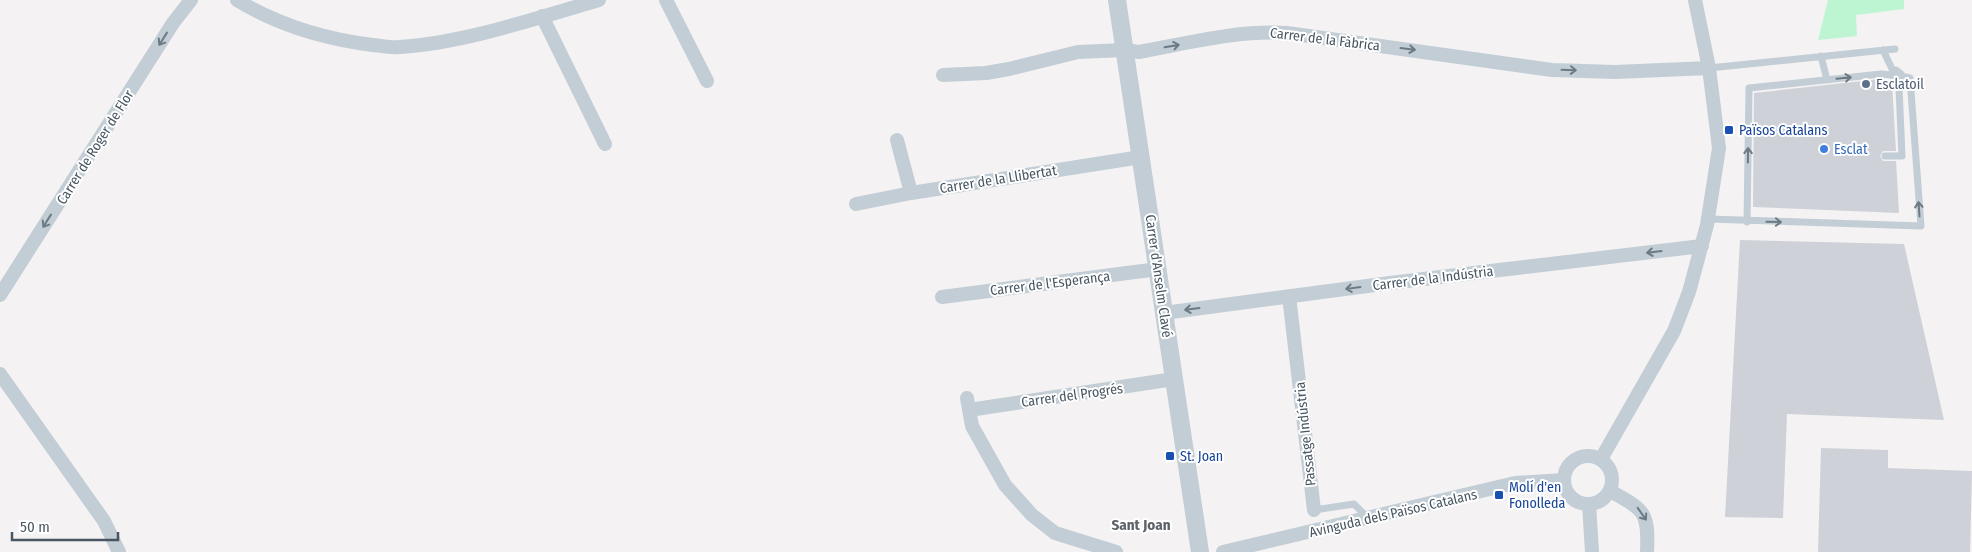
<svg xmlns="http://www.w3.org/2000/svg" width="1972" height="552" font-family="'Fira Sans Condensed',sans-serif">
  <rect width="100%" height="100%" fill="#f4f2f2"/>
  <path fill="#bdf5d2" d="M1828 0H1904V9L1856 15 1857 36 1818 40Z"/>
  <path fill="#ced1d8" d="M1881 79 1889 80 1892 83 1896 151H1883L1880 156 1883 161H1896L1899 213 1753 207 1754 93Z
    M1740 240 1904 244 1944 420 1787 414 1783 518 1725 517Z
    M1821 448 1888 450V468L1972 471 1970 552H1818Z"/>
  <g fill="none" stroke-linecap="round" stroke-linejoin="round">
    <path stroke="#c2cdd5" stroke-width="7" d="M1883 50 1893 71
      M1821 56 1827 80
      M1709 68 1895 49
      M1885 156H1902L1899 88 1896 79
      M1708 219 1921 226 1910 78 1900 76
      M1747 222 1749 88 1881 74 1891 75 1896 79 1901 74 1896 70 1892 72 1891 75
      M1314 510 1354 504 1368 518"/>
    <path stroke="#c2cdd5" stroke-width="14" d="M237 0C278 25 325 39 373 45 382 46 391 48 400 47 464 43 537 18 599 0
      M666 0 707 81
      M542 16 605 144
      M943 75 986 73 1009 69 1078 52 1124 50 1139 52C1188 43 1237 30 1287 33L1552 70 1615 72 1709 68
      M897 140 911 193
      M856 204 911 193 1141 157
      M0 295 173 23 191 0
      M1289 296 1314 510
      M942 297 1158 269
      M1164 313 1390 283 1702 246
      M0 374 104 521 119 552
      M967 398 972 426 1005 485 1032 515 1055 533 1116 552
      M969 410 1174 379
      M1564 480a24 24 0 1 1 48 0a24 24 0 1 1-48 0Z
      M1601 459 1674 331 1689 292 1707 225 1719 148 1709 68 1695 0
      M1610 491C1644 510 1649 511 1647 552
      M1589 504 1592 552
      M1223 552 1515 483 1563 480"/>
    <path stroke="#c2cdd5" stroke-width="18" d="M1117 0 1200 552"/>
  </g>
  <defs><path id="oneway-shaft" d="M-6 0H5M1.5-3L5.5 0L1.5 3" fill="none" stroke-width="1.6" stroke-linecap="round" stroke-linejoin="round" transform="scale(1.25)"/></defs>
  <g stroke="#6c7a84">
    <use href="#oneway-shaft" transform="translate(163 39) rotate(122)"/>
    <use href="#oneway-shaft" transform="translate(1172 46) rotate(-10)"/>
    <use href="#oneway-shaft" transform="translate(1408 49) rotate(7)"/>
    <use href="#oneway-shaft" transform="translate(1569 70) rotate(2)"/>
    <use href="#oneway-shaft" transform="translate(1844 78) rotate(-6)"/>
    <use href="#oneway-shaft" transform="translate(1748 155) rotate(-89)"/>
    <use href="#oneway-shaft" transform="translate(1919 209) rotate(-94)"/>
    <use href="#oneway-shaft" transform="translate(47 221) rotate(122)"/>
    <use href="#oneway-shaft" transform="translate(1774 222) rotate(1)"/>
    <use href="#oneway-shaft" transform="translate(1654 252) rotate(173)"/>
    <use href="#oneway-shaft" transform="translate(1353 288) rotate(172)"/>
    <use href="#oneway-shaft" transform="translate(1192 309) rotate(173)"/>
    <use href="#oneway-shaft" transform="translate(1642 514) rotate(55)"/>
  </g>
  <circle fill="#5c6f8a" stroke="#fff" stroke-width="2" cx="1866" cy="84" r="5"/>
  <g fill="#1a4fb4" stroke="#fff" stroke-width="2">
    <rect x="1724" y="125" width="10" height="10" rx="2.5"/>
    <rect x="1165" y="451" width="10" height="10" rx="2.5"/>
    <rect x="1494" y="490" width="10" height="10" rx="2.5"/>
  </g>
  <circle fill="#3f7fe0" stroke="#fff" stroke-width="2" cx="1824" cy="149" r="5"/>
  <g text-anchor="middle" stroke-width="4" stroke-linejoin="round" paint-order="stroke">
    <g font-size="14" fill="#475662" stroke="#fff">
      <text transform="translate(1325 39) rotate(7)" y="5">Carrer de la Fàbrica</text>
      <text transform="translate(95 147) rotate(-58)" y="5">Carrer de Roger de Flor</text>
      <text transform="translate(998 179) rotate(-9)" y="5">Carrer de la Llibertat</text>
      <text transform="translate(1159 276) rotate(82)" y="5">Carrer d'Anselm Clavé</text>
      <text transform="translate(1433 278) rotate(-7)" y="5">Carrer de la Indústria</text>
      <text transform="translate(1050 283) rotate(-7)" y="5">Carrer de l'Esperança</text>
      <text transform="translate(1072 395) rotate(-8)" y="5">Carrer del Progrés</text>
      <text transform="translate(1305 434) rotate(-96)" y="5">Passatge Indústria</text>
      <text transform="translate(1393 513) rotate(-13)" y="5">Avinguda dels Països Catalans</text>
    </g>
    <g font-size="14" fill="#4e5e75" stroke="#fff" text-anchor="start">
      <text x="1876" y="89">Esclatoil</text>
    </g>
    <g font-size="14" fill="#164399" stroke="#fff" text-anchor="start">
      <text x="1739" y="135">Països Catalans</text>
      <text x="1180" y="461">St. Joan</text>
      <text x="1509" y="492">Molí d'en<tspan x="1509" dy="16">Fonolleda</tspan></text>
    </g>
    <g font-size="14" fill="#366cbe" stroke="#fff" text-anchor="start">
      <text x="1834" y="154">Esclat</text>
    </g>
    <g font-size="15" font-weight="bold" fill="#5d6268" stroke="#fff">
      <text x="1141" y="530">Sant Joan</text>
    </g>
  </g>
  <path d="M12 532v8h106v-8" fill="none" stroke="#475662" stroke-width="2.5"/>
  <text x="20" y="532" font-size="15" fill="#475662" stroke="#ffffff" stroke-width="4" paint-order="stroke">50 m</text>
</svg>
